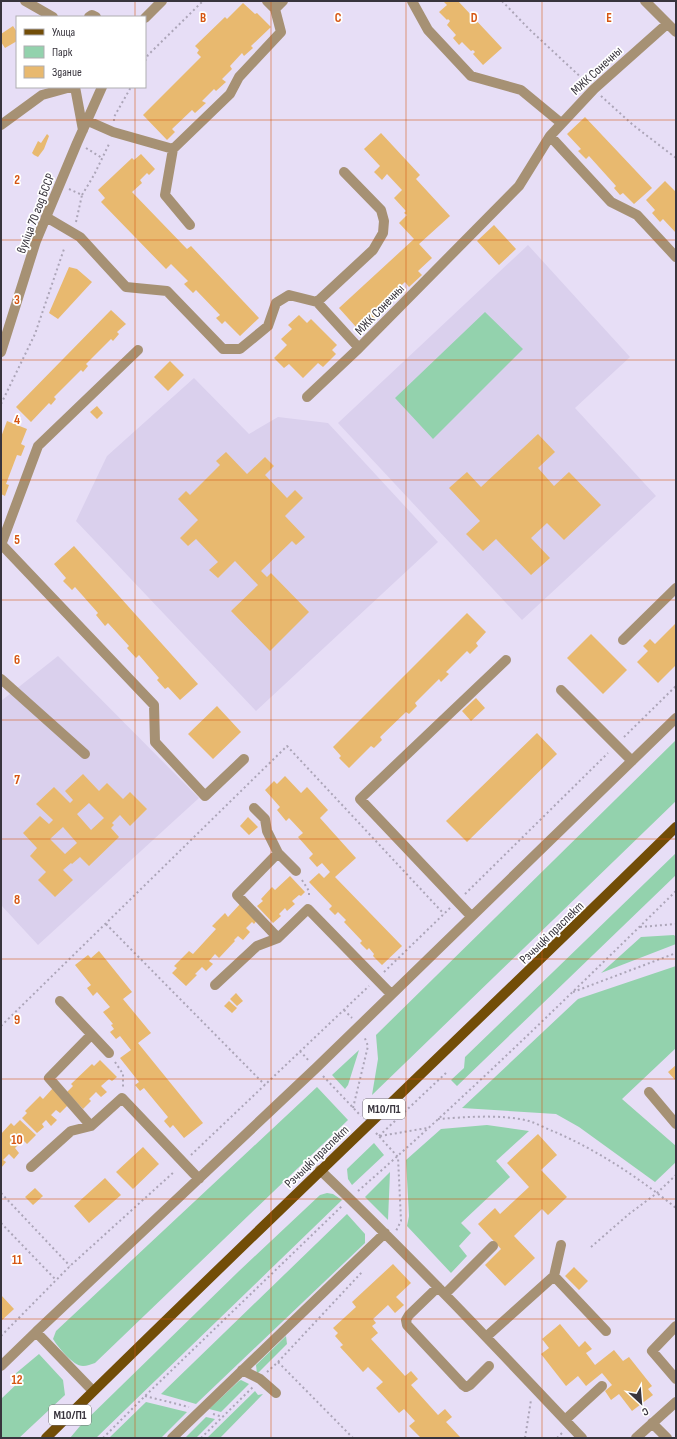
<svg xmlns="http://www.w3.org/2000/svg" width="677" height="1439" font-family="'Sofia Sans Condensed',sans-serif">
  <rect width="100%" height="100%" fill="#e7def6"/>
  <path fill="#dad0ed" d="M528 245 630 357 575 408 656 496 522 620 338 423Z
    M194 378 249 434 278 417 328 423 438 542 256 711 76 521 107 456Z
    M58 656 199 798 38 945 1 905V701Z"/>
  <path fill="#93d2ad" d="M485 312 523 349 433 439 395 398Z
    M676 740V801L372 1095 378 1059 376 1035Z
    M676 853V875L457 1086 451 1080 464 1068 465 1057Z
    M674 935 676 937V944L601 973 641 937Z
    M676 966V1048L622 1099 676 1146V1162L655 1182 579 1127 556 1114 462 1108 578 999Z
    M359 1050 348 1085 345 1089 332 1075Z
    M317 1087 348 1120 95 1363C91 1364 87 1366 83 1366 73 1366 58 1347 53 1339L56 1331Z
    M487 1125 529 1131 496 1161 510 1177 461 1223 471 1233 459 1246 467 1256 451 1273 407 1226 409 1216 406 1160 441 1129Z
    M374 1143 384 1155 352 1185 348 1179 347 1169Z
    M390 1172 388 1220 365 1197Z
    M327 1193 333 1194 342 1200 96 1438H70L80 1426 238 1272 320 1195Z
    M347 1214 365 1234V1243L196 1404 161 1394Z
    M286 1336 287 1344 257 1374 256 1365Z
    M39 1354 63 1380 65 1395 19 1438H1V1399L21 1380 15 1374Z
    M241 1380 249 1384 221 1412 209 1409 239 1381Z
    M255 1391 258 1395 263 1394 220 1438H207Z
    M146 1402 187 1412 161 1438H109Z
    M206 1417 215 1419 196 1438H185Z"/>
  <path fill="#e8b96f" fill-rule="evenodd" d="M443 1H458L502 48 483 65 473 54 475 52 473 50 471 51 462 42 459 45 453 38 456 35 447 25 450 21 448 19 447 20 439 12 447 5Z
    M243 3 255 14 257 13 271 27 251 46 253 48 244 56 242 53 230 66 232 69 222 79 226 82 216 91 214 89 202 101 206 103 195 113 192 110 172 129 175 132 167 140 143 115 201 57 197 53 199 50 195 46 225 17 227 19Z
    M13 26 17 32V41L5 48 1 42V34Z
    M585 117 652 188 634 204 623 193 620 195 614 188 616 186 589 156 586 159 578 151 581 149 567 134Z
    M381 133 420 175 416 179 450 216 419 244 432 258 418 271 422 275 409 287 405 282 381 305 385 309 373 320 369 315 356 327 339 308 414 239 399 223 407 215 404 213 406 211 394 198 402 190 387 174 382 180 374 172 380 166 364 149Z
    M47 134 49 136 44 149 38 157 34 155 32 153 38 141 41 143Z
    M141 154 155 169 149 175 147 173 140 180 142 183 132 192 187 249 191 246 259 318 240 336 225 321 222 324 216 318 220 315 196 290 193 293 184 284 188 281 171 264 166 269 101 202 105 198 98 190 132 158 134 160Z
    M665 181 676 192V233L663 219 660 222 652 213 655 210 646 200Z
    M494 225 516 249 499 265 477 241Z
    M69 267 77 269 92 282 58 319 49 313Z
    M111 310 126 324 117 332 119 334 113 341 111 339 86 364 88 366 83 372 81 370 54 397 56 399 51 405 49 403 31 422 16 407Z
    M299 315 307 323 311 319 337 345 332 350 336 354 323 367 318 363 303 378 289 364 284 368 274 358 287 345 281 339 292 329 288 325Z
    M170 361 184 375 168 391 154 377Z
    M97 406 103 413 97 419 90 412Z
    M7 421 27 429 21 444 25 446 21 456 17 455 6 484 9 485 5 496 1 494V437Z
    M538 434 555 452 538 468 554 486 569 472 601 505 564 540 547 523 531 538 550 558 531 575 496 539 483 551 466 534 480 521 449 488 467 472 481 487Z
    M226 452 247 474 265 457 274 466 265 475 287 498 295 490 303 498 285 516 305 537 296 545 292 541 261 571 267 577 271 573 309 612 270 651 231 611 258 585 235 561 218 578 209 570 218 562 196 539 188 546 180 538 198 520 178 499 186 491 190 495 220 465 216 461Z
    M74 546 198 684 180 700 168 687 165 689 157 680 159 678 139 655 136 658 127 648 129 646 108 623 105 626 96 615 98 613 75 587 72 590 63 581 66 578 54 564Z
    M467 613 486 632 476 643 478 646 470 654 467 651 446 672 449 674 441 682 439 679 415 703 417 706 409 714 406 712 380 737 382 740 374 748 371 746 349 768 339 758 341 756 333 747Z
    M676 623V665L658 683 637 662 648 651 643 646 650 639 655 644Z
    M591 634 627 670 603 694 567 658Z
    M476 698 485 708 471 721 462 711Z
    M217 706 241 732 213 759 188 734Z
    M537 733 557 754 467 842 446 821Z
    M83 774 99 791 107 783 123 799 130 792 147 809 130 826 120 815 112 823 114 825 111 828 119 837 89 866 80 857 72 864 71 863 63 870 73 880 55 897 38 880 46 872 30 856 37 848 23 833 40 816 49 824 53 820 36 804 54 787 70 803 73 800 65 791ZM89 803 104 818 91 830 77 814ZM63 827 77 843 65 854 50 839Z
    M285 776 301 793 307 787 328 810 320 818 356 858 335 877 402 946 382 965 373 956 374 954 369 948 367 950 360 943 362 941 344 922 346 920 338 912 335 915 329 909 332 906 309 882 319 873 324 878 330 872 322 863 317 867 309 858 313 854 298 837 303 833 289 818 286 821 277 810 280 807 265 790 274 781 277 784Z
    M248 817 258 827 249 835 240 826Z
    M290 876 305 892 301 896 299 895 292 901 295 904 287 911 285 908 279 914 281 916 273 923 257 906 263 901 261 899 272 887 275 890Z
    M241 903 258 919 254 924 252 922 246 928 250 932 243 940 238 936 234 940 235 941 219 958 215 954 209 961 213 964 206 971 202 967 195 974 197 975 186 986 172 973 177 968 174 966 189 951 193 954 216 929 212 926 225 913 228 917Z
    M99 951 132 992 123 999 151 1033 138 1043 203 1123 184 1138 173 1125 170 1128 164 1121 168 1117 144 1088 140 1091 135 1085 139 1082 120 1058 131 1050 120 1036 116 1039 110 1032 114 1029 111 1025 113 1024 103 1012 110 1007 97 992 93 996 87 988 91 985 75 965 88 955 91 958Z
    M236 993 243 1001 237 1006 230 999Z
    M229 1001 237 1008 232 1013 224 1006Z
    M100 1060 117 1077 112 1081 109 1079 101 1086 107 1092 101 1097 96 1092 89 1099 91 1101 83 1109 67 1092 73 1086 71 1084 92 1064 94 1066Z
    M676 1065V1081L668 1072Z
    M53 1088 69 1104 60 1113 56 1110 51 1115 57 1120 51 1126 46 1120 42 1124 44 1127 37 1133 22 1118 27 1113 25 1111 40 1096 43 1099Z
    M20 1120 36 1135 27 1144 23 1140 15 1148 19 1153 14 1159 9 1154 3 1160 6 1162 1 1168V1134L11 1123 14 1126Z
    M538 1134 557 1155 541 1170 567 1197 548 1215 542 1209 514 1236 535 1258 505 1286 485 1265 501 1249 478 1224 495 1208 500 1214 529 1187 507 1163Z
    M143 1147 159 1164 133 1189 116 1172Z
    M105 1178 121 1195 89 1223 74 1206Z
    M35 1188 43 1196 33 1205 25 1197Z
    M393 1264 411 1283 396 1297 404 1305 395 1313 388 1305 373 1319 376 1323 372 1326 378 1333 371 1339 405 1376 411 1371 418 1379 411 1385 438 1415 445 1409 452 1417 446 1422 461 1438H421L409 1426 415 1421 404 1409 399 1413 376 1388 383 1382 368 1367 363 1372 340 1347 343 1345 335 1336 338 1333 333 1328 356 1307 352 1302Z
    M574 1267 588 1281 579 1290 565 1276Z
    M1 1295 14 1309 1 1321Z
    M560 1324 579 1347 585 1341 592 1349 586 1353 595 1365 614 1350 623 1361 629 1357 652 1386 648 1389 653 1395 632 1411 619 1394 611 1400 605 1391 612 1385 602 1373 586 1386 578 1376 566 1386 541 1354 549 1348 542 1339Z"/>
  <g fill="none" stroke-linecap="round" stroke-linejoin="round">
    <path stroke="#aca5b8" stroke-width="2" stroke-dasharray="2 3" stroke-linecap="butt" d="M502 1 529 29 586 82
      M145 61 148 55 203 1
      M601 96 633 125 676 158
      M114 121V117L131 87
      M86 148 102 158
      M69 189 82 195 76 222
      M82 195 94 175 110 142
      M1 404 35 334 64 249
      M624 737 676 686
      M302 880 309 891V898
      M465 894 608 753
      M106 924 265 1085
      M640 927 676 924
      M384 972 450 908
      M573 992 676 953
      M344 1010 352 1018
      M1 1026 287 746 444 914
      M300 1051 309 1061
      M115 1062 123 1074V1087
      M323 1076 361 1116
      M353 1108 368 1046 364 1036
      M438 1119C466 1117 502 1114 529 1121 538 1124 547 1129 555 1132 599 1151 639 1178 676 1208
      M376 1133 398 1157 401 1221 396 1231
      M379 1136 447 1072
      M380 1136 427 1128
      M191 1155 369 986
      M358 1191C468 1095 572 993 676 891
      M1 1193 70 1266
      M1 1223 56 1280
      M591 1247 629 1214 657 1193 676 1175
      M1 1336 70 1266 175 1171
      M278 1362 362 1272
      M267 1372 278 1362 353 1438
      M145 1396 189 1407
      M213 1414 223 1417
      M103 1438 145 1396 342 1206
      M201 1438 253 1387
      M525 1438 531 1400
      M557 1438 562 1433"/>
    <path stroke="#a69174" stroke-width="10" d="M25 1 53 17
      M412 1 428 30 471 76 521 90 561 123
      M645 1 676 32
      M275 9 283 1
      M89 17 92 15 96 17
      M145 18 162 1
      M75 87 83 130
      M88 121 113 132 173 149
      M1 125 42 95 71 87
      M550 136 611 202 637 215 676 257
      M46 217 80 237 126 287 167 291 223 349H240L268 326 276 303 289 295 317 302 359 348 519 186 550 136 594 89 667 24
      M190 225 165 195 173 149 230 94 239 77 281 32 275 9 267 1
      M317 302 373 250 383 233 384 221 381 210 344 172
      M1 352 36 241 77 143 102 87
      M307 397 359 348
      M1 544 154 705 155 742 205 796 244 759
      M1 545 38 446 138 350
      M623 640 676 588
      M1 679 85 754
      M561 690 632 761
      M254 808 265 819 267 831 278 853 296 871
      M471 916 360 799 506 660
      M278 938 237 895 278 853
      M215 985 257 946 278 938 308 909 391 994
      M60 1001 109 1053
      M91 1035 49 1078 91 1126
      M649 1092 676 1124
      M31 1167 71 1131 91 1126 122 1098 199 1179
      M320 1170C410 1256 496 1347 582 1438
      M554 1276 606 1331
      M438 1287 409 1315 406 1320 407 1325 463 1385 466 1387 470 1385 489 1366
      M445 1294 493 1246
      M676 1326 652 1351 676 1379
      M486 1337 554 1276 561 1245
      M1 1366 36 1332
      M242 1370 260 1379 276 1393
      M93 1391 36 1332 316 1068 676 718
      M565 1420 602 1386
      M652 1423 667 1438
      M172 1438 385 1233
      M636 1438 676 1402"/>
    <path stroke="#724d07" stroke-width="10" d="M46 1438C254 1232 467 1032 676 827"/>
  </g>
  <path fill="none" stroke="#d65511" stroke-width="1" stroke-opacity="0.55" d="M135 1V17M271 1V1438M406 1V1438M542 1V1438M135 87V1438M1 120H676M1 240H676M1 360H676M1 480H676M1 600H676M1 720H676M1 839H676M1 959H676M1 1079H676M1 1199H676M1 1319H676"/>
  <g text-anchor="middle" stroke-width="3.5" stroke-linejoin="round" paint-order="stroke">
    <g fill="#fff" stroke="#747177" stroke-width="1">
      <rect x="363" y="1099" width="42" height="20" rx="3"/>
      <rect x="49" y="1405" width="42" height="20" rx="3"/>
    </g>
    <g font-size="12" font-weight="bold" fill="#38343d">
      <text x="384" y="1113">М10/П1</text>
      <text x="70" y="1419">М10/П1</text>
    </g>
    <g font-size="13" fill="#38343d" stroke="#fff">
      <text transform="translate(596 70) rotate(-43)" y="5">МЖК Сонечны</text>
      <text transform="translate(35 213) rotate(-69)" y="5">вуліца 70 год БССР</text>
      <text transform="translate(379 309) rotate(-46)" y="5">МЖК Сонечны</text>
      <text transform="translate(551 932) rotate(-44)" y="5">Рэчыцкі праспект</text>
      <text transform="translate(316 1156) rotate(-44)" y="5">Рэчыцкі праспект</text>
    </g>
  </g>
  <g font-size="13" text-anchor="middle" font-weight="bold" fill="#d65511" stroke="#fff" stroke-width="3.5" stroke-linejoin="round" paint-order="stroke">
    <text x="203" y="22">B</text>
    <text x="338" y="22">C</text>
    <text x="474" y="22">D</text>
    <text x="609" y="22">E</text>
    <text x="17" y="184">2</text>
    <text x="17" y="304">3</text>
    <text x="17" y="424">4</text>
    <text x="17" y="544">5</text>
    <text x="17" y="664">6</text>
    <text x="17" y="784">7</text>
    <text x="17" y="904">8</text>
    <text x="17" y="1024">9</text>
    <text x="17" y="1144">10</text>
    <text x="17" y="1264">11</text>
    <text x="17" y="1384">12</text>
  </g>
  <rect width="677" height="1439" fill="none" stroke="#38343d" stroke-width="4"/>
  <rect x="16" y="16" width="130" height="72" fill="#ffffff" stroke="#afaeb1"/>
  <rect x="24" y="29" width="20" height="6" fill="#724d07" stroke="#afaeb1"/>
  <text x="52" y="36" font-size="12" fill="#38343d">Улица</text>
  <rect x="24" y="46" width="20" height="12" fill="#93d2ad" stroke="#afaeb1"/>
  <text x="52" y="56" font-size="12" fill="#38343d">Парк</text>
  <rect x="24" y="66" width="20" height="12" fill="#e8b96f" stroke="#afaeb1"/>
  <text x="52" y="76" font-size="12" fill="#38343d">Здание</text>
  <g transform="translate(641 1403) rotate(154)" stroke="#ffffff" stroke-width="3" paint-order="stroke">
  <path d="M0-3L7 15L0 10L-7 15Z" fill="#38343d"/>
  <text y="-6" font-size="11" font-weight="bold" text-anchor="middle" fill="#38343d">С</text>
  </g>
</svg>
